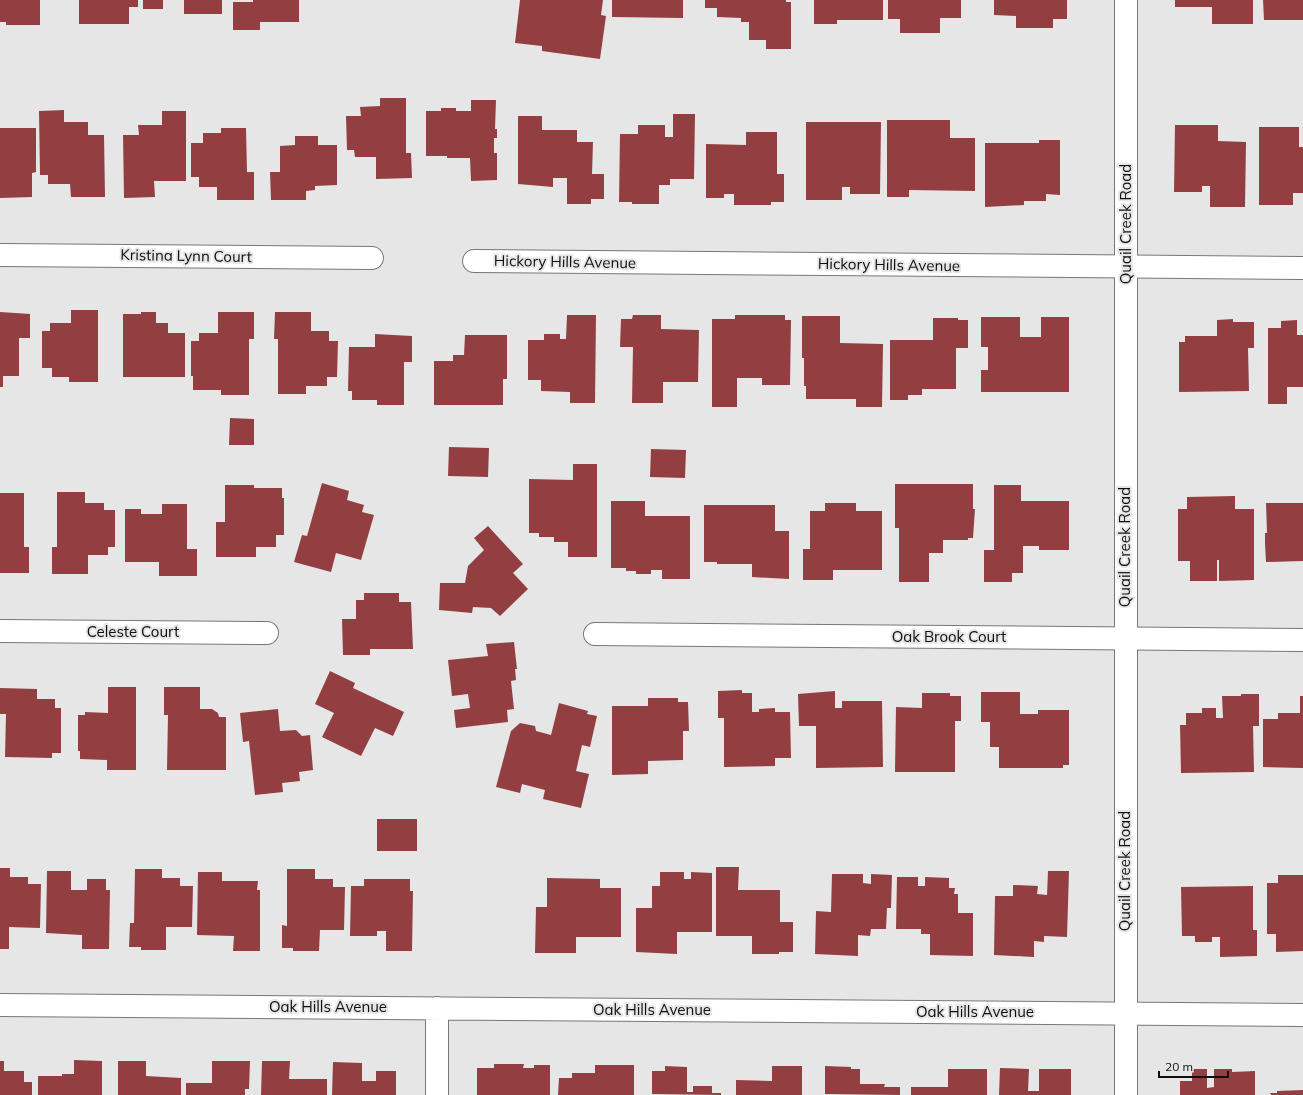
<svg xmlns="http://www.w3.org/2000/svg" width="1303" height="1095" font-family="Mulish,sans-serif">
  <rect width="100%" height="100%" fill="#e6e6e7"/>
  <path fill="#933f41" d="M0 0H40V25H6V22H0Z
    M79 0H138V7H129V24H79Z
    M143 0H163V9H143Z
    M184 0H222V14H184Z
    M253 0H299V22H260V30H233V2H253Z
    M520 0H603L601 15 606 16 600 59 542 51V46L515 43Z
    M612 0H683V18L612 17Z
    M705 0H786V2H791V49H766V40H749V22H741V18L717 17V8H705Z
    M814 0H883V20H837V24H814Z
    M888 0H961V18H940V33H900V19H888Z
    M994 0H1067V19H1053V28H1016V16L994 15Z
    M1175 0H1253V24H1212V7H1175Z
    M1263 0H1303V20H1264Z
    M380 98H406V153H411L412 178 376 179V157H355L354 150H347L346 116H361L360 107 380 106Z
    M471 100H496L495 129H497V138H494V153H497V180L471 181 470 158H447V156H426V111H441V108H456V111H471Z
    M64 110V122H88V135H104L105 197H71L70 184H48V175H40L39 111Z
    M162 111H186V181H154L155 197 124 198 123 135H139L138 125H162Z
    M673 114H695L694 179H670V185H659V204H632V202H619L620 134H638V125H665V137H673Z
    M518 116H542V130H577V142H593L592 174H604V199H591V204H567V178H553V187L518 184Z
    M887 120H950V138H975V191L909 190V197H887Z
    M806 122H881L880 194H850V187H842V200H806Z
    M1175 125H1218V141L1246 142 1245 207H1210V186H1202V192H1174Z
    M1259 127H1299V147H1303V193H1293V205H1259Z
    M0 128H36V172L32 173V197L0 198Z
    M221 128H246L247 172H254V200H217V187H199V177H191V143H203V133H221Z
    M746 132H777V174H784V202H771V205H734V194H724V198H706V144L746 145Z
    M295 136H318V145H337V185L315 186V190L306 191V200H271L270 172H280V146L295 145Z
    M1039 140H1060V195L1046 194V201H1024V205L985 207V143H1039Z
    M71 310H98V382H69V377H52V368H42V331H50V323H71Z
    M0 312 30 314V338H19V376H3V387H0Z
    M141 312H156V323H168V333H185V377H123V314H141Z
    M218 312H254V339H249V395H221V390H193V376H191V341H199V333H218Z
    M275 312H311V331H329V341H338L337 377H327V386H306V394H278V339H274Z
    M567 315H596L595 403H570V392L541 391V380H528V340H544V334H560V339H566Z
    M633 315H661V329L699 330 698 382H663V403H632L633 347H620L621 319H632Z
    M735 315H785V320H791L790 385H762V378H737V407H712V319H735Z
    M802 316H840V343L883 344 882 407H856V399H806V386H804V358H802Z
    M981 317H1020V337H1041V317H1069V392H981V370H988V347H981Z
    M933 318H958V320H968V348H956V389H922V395H908V400H890V340H933Z
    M1233 319V322H1254V348H1248L1249 391 1179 392V342H1185V336H1217V320Z
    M1297 320V335H1303V387H1287V404H1268V328H1281V321Z
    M375 334 412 336V362H404V405H377V400H352V391H348L349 347H375Z
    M465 335H507V379H503V405H434V361H453V355H464Z
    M230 418 254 419V445H229Z
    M449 447 489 448 488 477 448 476Z
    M651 449 686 450 685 478 650 477Z
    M573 464H597V557H568V542H554V537H539V533H529V479L573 480Z
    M322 483 349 491 347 500 364 505 362 512 374 515 361 560 336 553 331 572 294 562 302 535 307 536Z
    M895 484H973V509H975L973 538H968V540H943V553H929V582H899V528H895Z
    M225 485H254V488H282V498H284V535H276V547H256V557H216V522H225Z
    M994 485H1021V501H1069V550H1039V546H1023V573H1012V582H984V550H994Z
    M57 492H85V503H104V510H115V547H108V555H88V574H52V547H57Z
    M0 493H24V547H29V573H0Z
    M1235 496V509H1254V580L1219 581V560H1217V581H1190V561H1178V509H1187V497Z
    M611 501H645V516H690V579H662V570H651V574H636V571H626V568H611Z
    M825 503H856V511H882V570H833V580H803V549H810V511H825Z
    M1266 503H1303V561L1266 562 1265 543V533H1267Z
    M162 504H187V549H197V576H159V562H125V509H141V514H162Z
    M704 505H775V531H789V579L752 577V564H717V562H704Z
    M488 526 523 564 513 573 528 589 500 616 491 608 473 607 472 613 439 610 440 583H465L468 566 484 550 474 538Z
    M364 593H399V602H411L413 649H370V655H343L342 619H356V600H364Z
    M514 642 517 669H515L516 680 511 681 514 709 507 710 508 722 456 728 454 710 470 708 468 694 452 696 448 660 488 656 486 644Z
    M330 671 355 683 353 688 404 712 393 736 375 728 361 756 322 737 334 713 315 704Z
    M108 687H136V770H107V760L80 759V751H78V715H85V712L108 713Z
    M164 687H200V709H212L218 713 219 717H226V770H167L168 715H164Z
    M0 688 37 689V699H55V708H61V753H52V758L5 757 6 714H0Z
    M742 690V693H752V712H759V709L775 708V712H790L791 758H775V766L724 767V718H718V691Z
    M835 691V708H842V701H882L883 767 816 768V726H799L798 694Z
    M981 692H1020V714H1038V710H1069V765H1063V768H999V747H990V722H981Z
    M922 693H950V696H961V721H955V772H895L896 707 922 708Z
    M1241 694H1259V726H1253L1254 772 1181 773 1180 725H1186V713H1202V708H1216V718H1223L1222 696H1241Z
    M1300 696H1303V768L1263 767V719H1278V713H1300Z
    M648 698H678V702H688L689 731H683V760L648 761V774L612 775V706H648Z
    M559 703 588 711 587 714 597 716 590 747 582 745 576 771 589 774 581 808 543 799 545 790 522 784 520 793 496 787 511 731 520 723 535 726 536 731 551 735Z
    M278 709 280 731 296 730 302 736 310 735 313 770 299 772 300 781 282 783 283 792 255 795 249 741 243 742 240 713Z
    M377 819H417V851H377Z
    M716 867H739L738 890H780V922H793V952H779V954H752V936H716Z
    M0 868H10V877H28V884H41L40 928 9 927V949H0Z
    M135 869H162V878H180V886H193L192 927H166V950H141V947H129L130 923H134Z
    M287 869H315V879H333V887H345L344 930H320L319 951H293V948H282V925L287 926Z
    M47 871H71V890H87V879H106V890H110L109 949H82V935L46 933Z
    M1048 871H1069L1067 937 1044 936V942L1034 941V957L994 955 995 896H1013V885L1038 886 1037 894 1047 895Z
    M198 872H222V881H258L257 890H260V951H233L234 936 197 935Z
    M660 872H684V879H691V872L712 873V932H677V954L636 952V908H652V886H660Z
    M832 874H863V883L871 884V874L892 875 891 908H887L886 929H871L870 936 858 935V956L815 954 816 911 831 912Z
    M1278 875H1303V951L1276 952V934H1267V883H1278Z
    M897 877H918V886H925V877L949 878V888H955L954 894H958V913H973V956L930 955V934H921V929H896Z
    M547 878 600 879V888H621V937H576V953H535L536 907H547Z
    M364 879H410V891H413L412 951H386V931H377V936H350L351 886H364Z
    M1253 886V930H1257V956L1220 957V937H1212V942H1195V936H1182L1181 887Z
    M74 1060 102 1061V1095H38V1076H62V1074H74Z
    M0 1061H4V1071H24V1082H32V1095H0Z
    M118 1061H146V1076L181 1078V1095H118Z
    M212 1061H250L249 1089H245V1095H186V1083H212Z
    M262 1061H290L289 1079H327V1095H261Z
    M333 1062 362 1063V1081H376V1071H396V1095H332Z
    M494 1064H524L523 1068H534V1065H550V1095H477V1068H494Z
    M595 1065H634V1095H558L559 1078H572V1073H595Z
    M665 1066 687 1067V1092H693V1086H712V1093H721V1095L652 1094V1071H665Z
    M772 1066H802V1095H736V1080L772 1081Z
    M825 1066 851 1067V1069H860V1084H885L884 1087H900V1095L825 1094Z
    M1000 1068 1029 1069 1028 1091H1039V1069H1071V1095H999Z
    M948 1069H987V1095H911V1087H948Z
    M1192 1069H1207V1088L1214 1087V1069H1232V1072L1255 1071V1095H1180V1081H1192Z
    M1303 1090V1095H1271L1270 1093H1277V1091Z"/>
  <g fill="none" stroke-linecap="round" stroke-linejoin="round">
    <defs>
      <path id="minor" d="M0 255 372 258
        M474 261 1303 268
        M0 631 267 633
        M595 634 1303 640
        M0 1005 1303 1015
        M437 1008V1095"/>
      <path id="tertiary" d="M1126 1095V0"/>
    </defs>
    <use href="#minor" stroke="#767778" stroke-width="24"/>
    <use href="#tertiary" stroke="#767778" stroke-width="24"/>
    <use href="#minor" stroke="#fff" stroke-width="22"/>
    <use href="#tertiary" stroke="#fff" stroke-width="22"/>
  </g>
  <g text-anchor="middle" stroke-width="4" stroke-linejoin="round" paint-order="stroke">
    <g font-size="15" fill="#0e0e0f" stroke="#e6e6e7">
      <text transform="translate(1126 224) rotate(-90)" y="5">Quail Creek Road</text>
      <text transform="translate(186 256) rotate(1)" y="5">Kristina Lynn Court</text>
      <text transform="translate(565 262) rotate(1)" y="5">Hickory Hills Avenue</text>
      <text transform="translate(889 265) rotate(1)" y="5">Hickory Hills Avenue</text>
      <text transform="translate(1125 547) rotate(-90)" y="5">Quail Creek Road</text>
      <text x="133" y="637">Celeste Court</text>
      <text x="949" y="642">Oak Brook Court</text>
      <text transform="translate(1125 871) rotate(-90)" y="5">Quail Creek Road</text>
      <text x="328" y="1012">Oak Hills Avenue</text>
      <text x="652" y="1015">Oak Hills Avenue</text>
      <text x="975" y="1017">Oak Hills Avenue</text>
    </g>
  </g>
  <path d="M1159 1071v6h69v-6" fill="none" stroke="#0e0e0f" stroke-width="2"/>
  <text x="1165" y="1071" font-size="12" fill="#0e0e0f" stroke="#e6e6e7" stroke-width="3" paint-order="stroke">20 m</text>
</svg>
